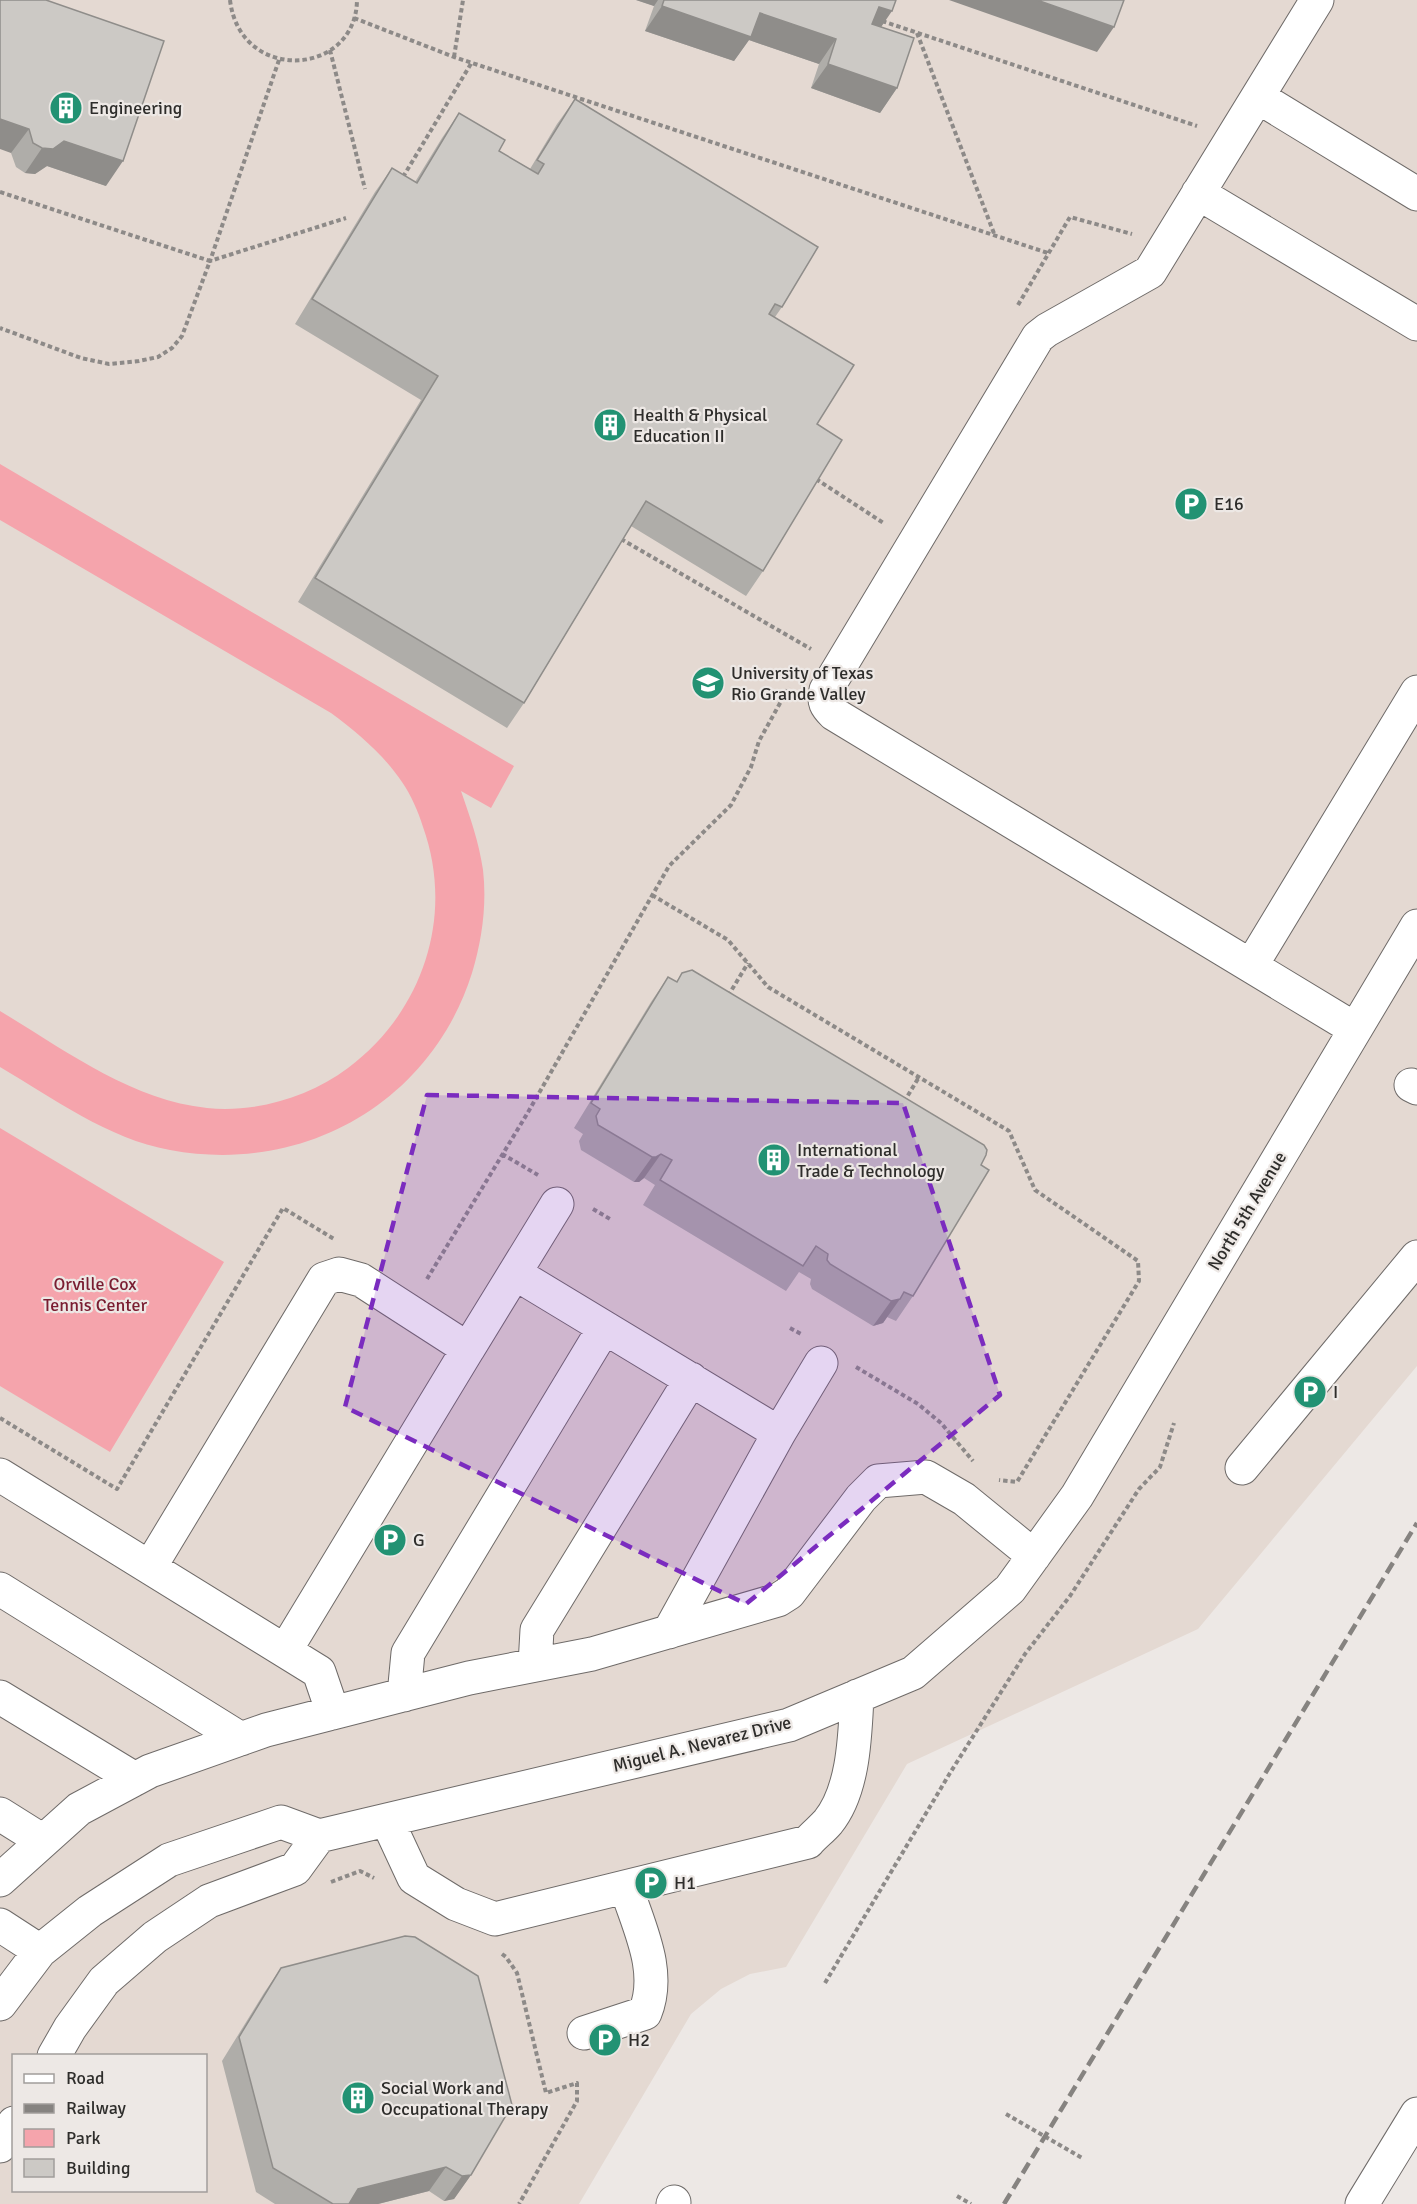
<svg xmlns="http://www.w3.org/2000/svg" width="1417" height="2204" font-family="Signika,sans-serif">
  <rect width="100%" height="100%" fill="#ede8e5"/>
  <path fill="#e4d9d2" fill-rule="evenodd" d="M0 0H1417V1366L1198 1629 907 1764 786 1967 750 1974 721 1989 691 2014 579 2204H0ZM14 2056H206V2190H14Z"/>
  <path fill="#f5a4ac" d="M0 464 514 766 491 808 461 791C470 817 479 842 483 870 487 904 482 940 472 973 431 1103 303 1175 170 1150 108 1139 53 1098 0 1067V1011C65 1050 131 1100 207 1108 256 1113 309 1097 348 1068 423 1012 455 916 423 827 418 811 411 795 402 782 383 754 358 733 331 713L0 520Z
    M0 1128 224 1262 110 1452 0 1386Z"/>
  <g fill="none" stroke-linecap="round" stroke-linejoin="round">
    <defs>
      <path id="minor" d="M1317 0 1150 272 1047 330 1038 337 826 690C823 702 826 706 834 714L1355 1029
        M1258 97 1417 194
        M1198 193 1417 324
        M1251 966 1417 692
        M1411 1085 1417 1088
        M516 1274 779 1433 669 1632
        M468 1349 557 1204
        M779 1433 821 1363
        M1242 1468 1417 1257
        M0 1475 319 1672 333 1713
        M150 1567 324 1279 339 1274 361 1280 468 1349 285 1651
        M0 1589 241 1739
        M535 1665 537 1630 691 1379
        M404 1695 408 1653 604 1328
        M0 1697 135 1779
        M0 1814 43 1841
        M387 1820 414 1878 456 1904 495 1919 808 1842C814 1835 822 1829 828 1822 854 1790 855 1735 857 1696
        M319 1836 789 1725 913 1673 1010 1589 1077 1496 1417 926
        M0 1880 79 1809 150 1771 266 1730 469 1678 592 1654 778 1600 789 1593 861 1498 878 1481 926 1477 964 1499 1034 1556
        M0 1925 40 1951
        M0 2004 40 1951 90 1911 169 1860 281 1822 319 1836 295 1869 209 1901 155 1937 104 1981 70 2028 54 2056
        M584 2033 645 2013C662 1971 639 1928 626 1887
        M0 2146 14 2123
        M673 2204 674 2202
        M1362 2204 1417 2114"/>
    </defs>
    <use href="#minor" stroke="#6f6b69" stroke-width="35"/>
    <path stroke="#8d8a88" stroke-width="4" stroke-dasharray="4.5 3" stroke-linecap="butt" d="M230 0C240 84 356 77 357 0
      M354 18 454 57 1048 253
      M882 21 1197 126
      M917 33 995 236
      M330 50 365 189
      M454 57 463 0
      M279 60 210 261 346 218
      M403 177 472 62
      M0 192 210 261 182 336 172 348 158 357 139 361 109 364 81 358 0 328
      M1018 305 1070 217 1132 234
      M816 479 885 524
      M621 539 811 649
      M652 895 728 940 768 987 1009 1131 1035 1190 1138 1261 1139 1281 1017 1482 999 1480
      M728 996 748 963
      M904 1102 919 1077
      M502 1154 538 1175
      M593 1209 610 1219
      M427 1279 527 1114 669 866 731 805 751 767 759 741 789 687
      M790 1328 801 1334
      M856 1367 918 1404 941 1423 973 1461
      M0 1418 117 1489 283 1208 334 1239
      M331 1882 360 1871 374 1878
      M502 1954 506 1957 517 1973 546 2093 577 2083V2101L519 2204
      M825 1983 950 1773 1025 1654 1070 1596 1139 1489 1160 1467 1174 1423
      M1006 2114 1082 2158
      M957 2196 971 2204"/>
    <use href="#minor" stroke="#fff" stroke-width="33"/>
    <path stroke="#868380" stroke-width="4.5" stroke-dasharray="12 6" stroke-linecap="butt" d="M1004 2204 1417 1523"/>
  </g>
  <path fill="#afada9" d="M0 0 106 186 47 166 35 174 25 173 16 167 11 153Z
    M636 0H896L881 27 897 88 880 113 811 88 819 64 749 40 734 61 645 31 654 6Z
    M575 99 782 307 775 317 817 424 763 571 746 596 631 526 524 703 507 728 298 602 421 400 295 324 375 192 392 168 415 182 442 138 459 113 499 151 530 169 557 124Z
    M682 973 981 1165 913 1296 896 1321 887 1317 883 1323 873 1326 812 1289 810 1284 811 1279 799 1272 786 1291 643 1205 655 1185 644 1178 639 1182H634L581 1150 579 1141 583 1134 574 1128 651 1002 668 977 676 982Z
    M281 1968 471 2175 454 2199 444 2201 429 2191 378 2204H275L256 2192 222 2061 264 1993Z"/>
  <path fill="#8f8d8a" d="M636 0H658L654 6Z
    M949 0H1037L1114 27 1097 52Z
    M662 6 760 13 836 39 819 64 749 40 734 61 645 31Z
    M879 7 892 11 875 36 861 31Z
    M828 64 897 88 880 113 811 88Z
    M0 119 29 129 11 153 0 149Z
    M64 141 123 161 106 186 47 166 35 174 25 173 42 148Z
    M661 1154 644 1178 639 1182H634L652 1157Z
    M900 1299 883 1323 873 1326 891 1301Z
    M446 2167 429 2191 378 2204H347L358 2189Z
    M471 2175 454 2199 444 2201 462 2176Z"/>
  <path fill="#ccc9c5" stroke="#8f8d8a" stroke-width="1.5" d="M0 0H46L164 41 123 161 64 141 53 149 42 148 33 143 29 129 0 119Z
    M664 0H896L892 11 879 7 872 24 914 38 897 88 828 64 836 39 760 13 751 37 662 6Z
    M1037 0H1124L1114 27Z
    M575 99 818 247 782 307 775 304 769 314 854 365 817 424 842 440 763 571 646 501 524 703 315 578 438 376 312 299 392 168 417 183 459 113 505 140 499 151 538 174 544 164 537 160Z
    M692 970 984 1145 987 1150 986 1155 981 1165 989 1170 913 1296 904 1292 900 1299 891 1301 830 1264 827 1260 828 1254 816 1246 803 1266 660 1180 672 1160 661 1154 656 1157H652L598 1125 596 1116 600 1109 591 1103 668 977 677 982 682 973Z
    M405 1936 415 1937 478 1976 512 2105 471 2175 462 2176 446 2167 358 2189 349 2204H333L273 2168 239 2037 281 1968Z"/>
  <path fill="#7b2cbf" fill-opacity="0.2" stroke="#7b2cbf" stroke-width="4.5" stroke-dasharray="12 8" stroke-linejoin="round" d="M427 1095 903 1103 1000 1395 746 1604 345 1407Z"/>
  <defs>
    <symbol id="building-disc" viewBox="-11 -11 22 22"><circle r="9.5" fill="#229273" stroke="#ede8e5"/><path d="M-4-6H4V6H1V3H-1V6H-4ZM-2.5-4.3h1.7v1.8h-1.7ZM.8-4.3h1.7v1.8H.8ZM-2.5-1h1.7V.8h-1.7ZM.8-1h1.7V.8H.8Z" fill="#fff"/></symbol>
    <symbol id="parking-disc" viewBox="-11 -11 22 22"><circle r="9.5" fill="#229273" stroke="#ede8e5"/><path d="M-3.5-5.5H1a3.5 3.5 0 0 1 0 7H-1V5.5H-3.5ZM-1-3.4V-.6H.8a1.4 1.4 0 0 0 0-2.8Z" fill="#fff"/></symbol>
    <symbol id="university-disc" viewBox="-11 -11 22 22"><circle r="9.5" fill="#229273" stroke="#ede8e5"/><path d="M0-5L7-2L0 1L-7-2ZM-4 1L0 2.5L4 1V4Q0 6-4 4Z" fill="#fff"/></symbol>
  </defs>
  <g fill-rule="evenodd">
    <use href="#building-disc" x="47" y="89" width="38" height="38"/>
    <use href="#building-disc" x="591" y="406" width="38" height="38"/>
    <use href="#parking-disc" x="1172" y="485" width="38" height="38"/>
    <use href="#university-disc" x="689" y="664" width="38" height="38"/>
    <use href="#building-disc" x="755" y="1141" width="38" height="38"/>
    <use href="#parking-disc" x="1291" y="1373" width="38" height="38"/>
    <use href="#parking-disc" x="371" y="1521" width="38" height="38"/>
    <use href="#parking-disc" x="632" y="1864" width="38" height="38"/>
    <use href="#parking-disc" x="586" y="2021" width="38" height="38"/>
    <use href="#building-disc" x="339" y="2079" width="38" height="38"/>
  </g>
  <g text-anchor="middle" stroke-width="4.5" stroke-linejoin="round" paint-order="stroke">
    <g font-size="18" fill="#2e2d2b" stroke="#ede8e5" text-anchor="start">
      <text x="89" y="114">Engineering</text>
      <text x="633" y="421">Health &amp; Physical<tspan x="633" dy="21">Education II</tspan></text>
      <text x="1214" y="510">E16</text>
      <text x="731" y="679">University of Texas<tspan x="731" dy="21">Rio Grande Valley</tspan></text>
      <text x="797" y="1156">International<tspan x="797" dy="21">Trade &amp; Technology</tspan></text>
      <text x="1333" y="1398">I</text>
      <text x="413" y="1546">G</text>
      <text x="674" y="1889">H1</text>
      <text x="628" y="2046">H2</text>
      <text x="381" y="2094">Social Work and<tspan x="381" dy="21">Occupational Therapy</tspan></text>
    </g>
    <g font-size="18" fill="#2e2d2b" stroke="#ede8e5">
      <text transform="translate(1247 1211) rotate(-59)" y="6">North 5th Avenue</text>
      <text transform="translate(702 1744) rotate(-14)" y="6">Miguel A. Nevarez Drive</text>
    </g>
    <g font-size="18" fill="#7a1d31" stroke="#ede8e5">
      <text x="95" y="1290">Orville Cox<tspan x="95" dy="21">Tennis Center</tspan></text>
    </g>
  </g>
  <rect x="12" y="2054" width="195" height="138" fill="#ede8e5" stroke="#a19d9b" stroke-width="1.5"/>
  <rect x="24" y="2074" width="30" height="9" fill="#ffffff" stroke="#a19d9b" stroke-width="1.5"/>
  <text x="66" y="2084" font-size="18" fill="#2e2d2b">Road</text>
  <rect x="24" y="2104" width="30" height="9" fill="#868380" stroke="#a19d9b" stroke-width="1.5"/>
  <text x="66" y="2114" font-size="18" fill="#2e2d2b">Railway</text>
  <rect x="24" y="2129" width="30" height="18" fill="#f5a4ac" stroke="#a19d9b" stroke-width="1.5"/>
  <text x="66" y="2144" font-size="18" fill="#2e2d2b">Park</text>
  <rect x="24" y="2159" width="30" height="18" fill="#ccc9c5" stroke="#a19d9b" stroke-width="1.5"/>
  <text x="66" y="2174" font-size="18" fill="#2e2d2b">Building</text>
</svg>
